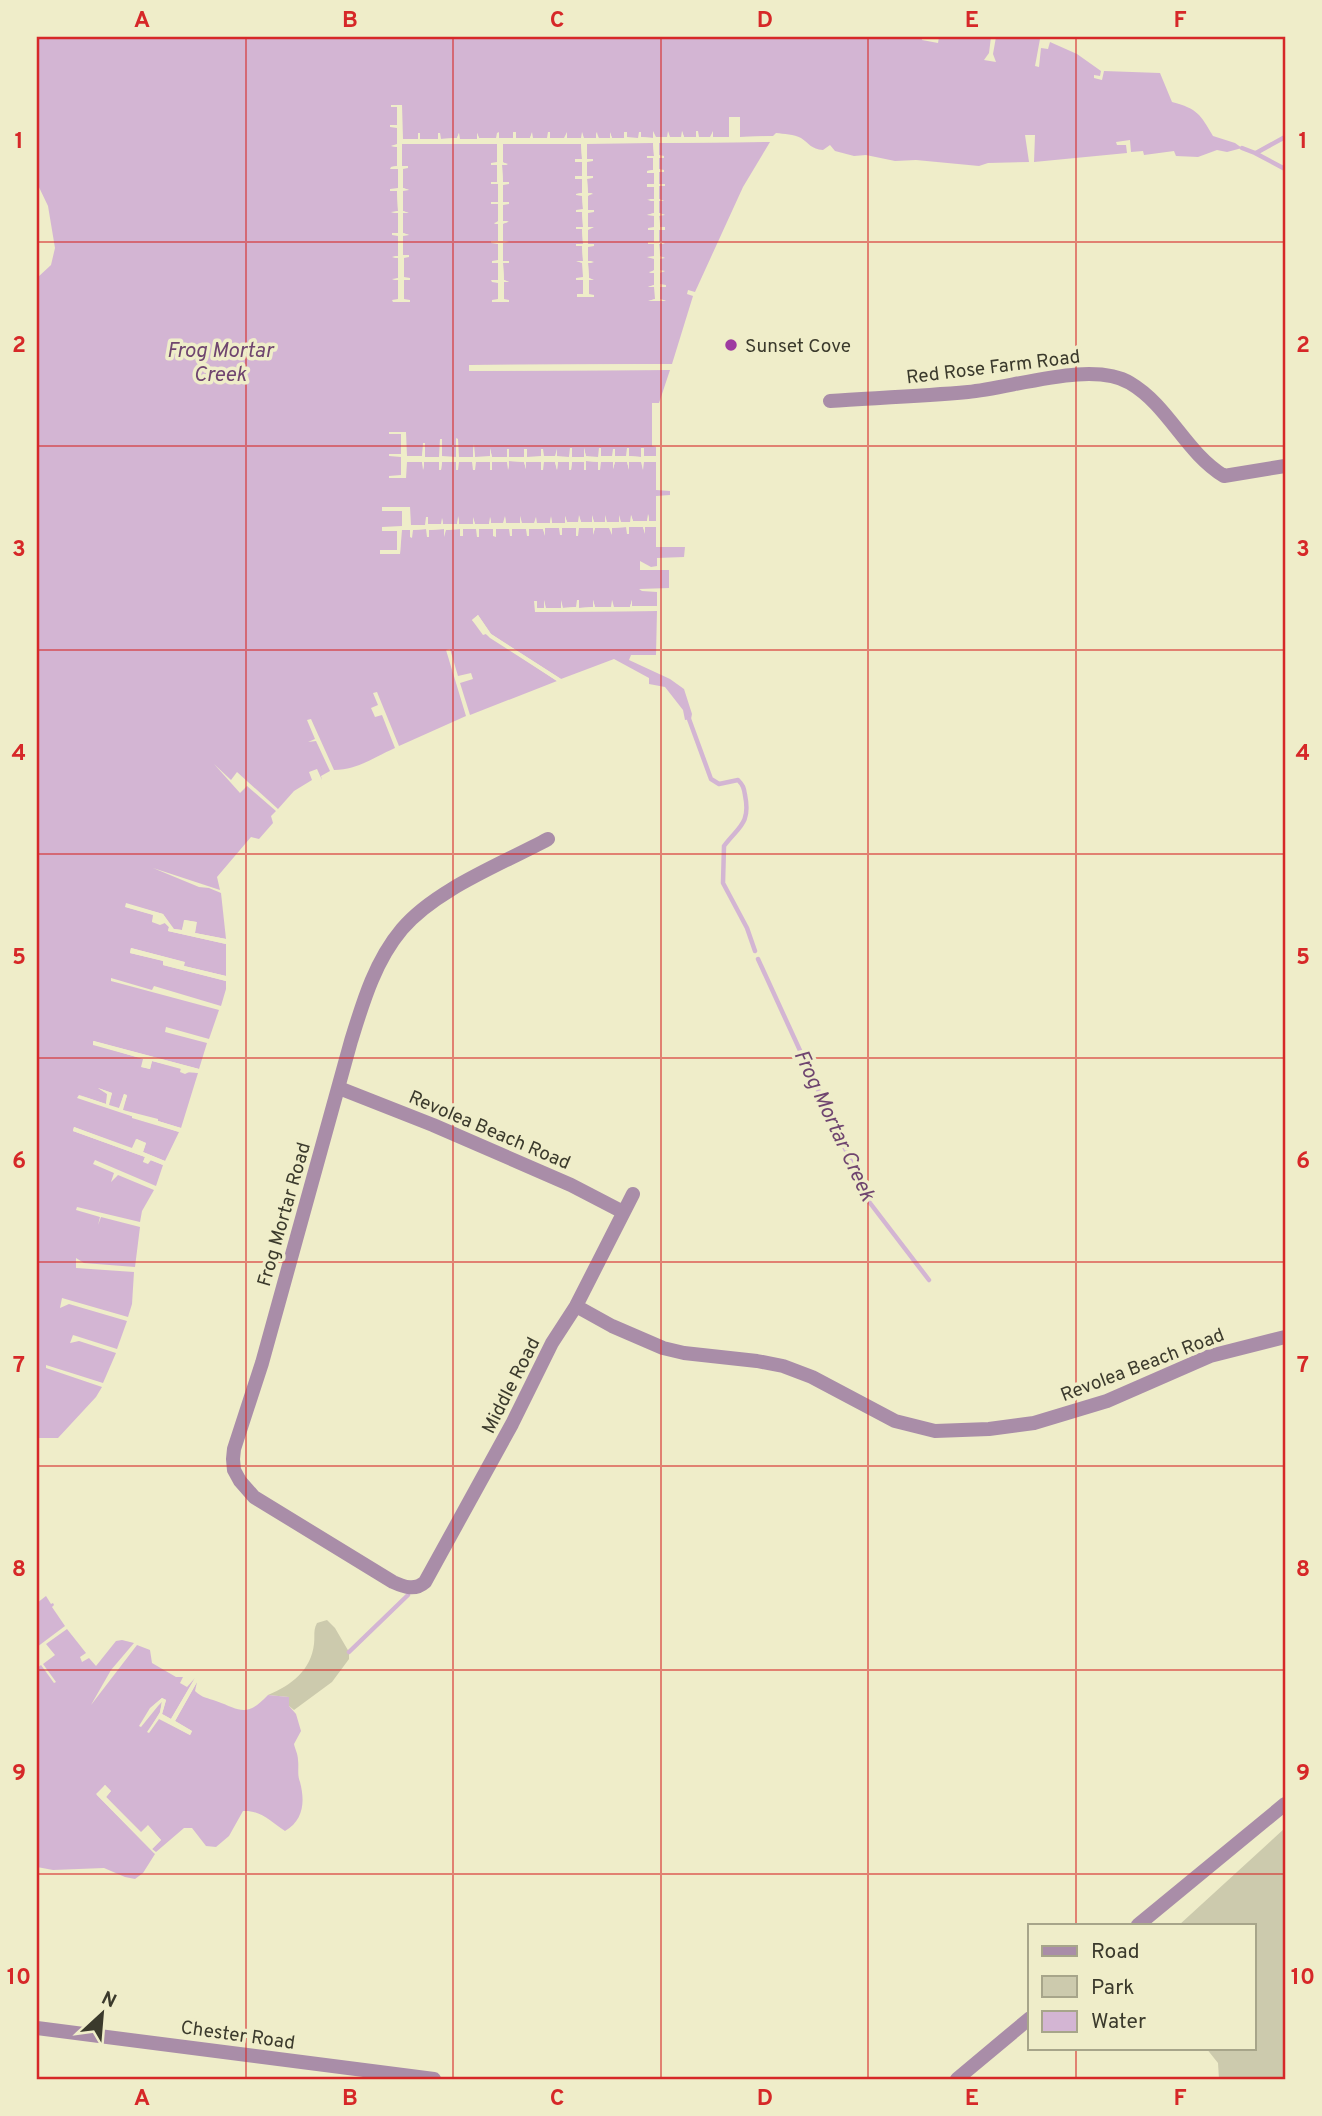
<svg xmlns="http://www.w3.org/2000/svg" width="1322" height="2116" font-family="Overpass,sans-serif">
  <rect width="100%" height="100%" fill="#efedc9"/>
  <path fill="#cccaad" d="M327 1620 335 1628 349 1652V1659L332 1682 294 1710 289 1706V1697L268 1695C292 1685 311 1670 314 1644 315 1636 313 1630 317 1623Z
    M1285 1828V2079H1219L1218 2063 1206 2048H1254V1925H1179Z"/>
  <path fill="#d3b5d3" d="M37 37H922V40L938 43 939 37H991L989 53 984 60 996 62 993 54 996 37H1032L1040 39 1035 66 1039 67 1041 48 1048 49 1050 42 1077 54 1101 71 1100 76 1094 75V78L1102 80 1104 71 1160 73 1172 102C1198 109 1200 114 1213 136L1235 143 1242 148 1227 152 1217 150 1198 157 1176 156 1174 151 1144 155 1143 151 1131 152 1130 140 1116 142 1117 145H1126L1127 153 1034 162 1035 135H1025L1029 162 988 163 979 166 916 160 895 161 866 155 854 156 835 151 830 145 823 150C811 149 810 144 801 138 794 134 784 134 776 133L773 136 740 137V118H729V137H713V132L711 137H698V132L696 137H684L682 131V137H669L668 132V137H655L653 132V138L641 137 639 132V138H627L624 133V138H612L610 133V138H598L597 132 596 138H583L582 132V138H567V133L565 138H550V133L548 138H532V133L530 138H516V133L513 138H499V133L497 138H479L477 133V139H459V133L457 138 440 139V133L438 139H420V134L418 139H402V105L397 107V125H390L397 127V145L391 146 397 147V166L391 167V169H398V189H391V191H397L398 211 391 212 398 213V233L392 234 398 235V256H392L398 258 399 278 392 279 398 280V300H410H404V280L409 278H404V257L409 255H403V235H409L403 233V213H408L403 211V190H409L403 188V168L408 166H402V144H497V163H491L497 165V182L491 183 498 184V202H492L498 204V222L494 223 498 224V241L492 243H498V261L492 263H498V280L492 281 498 282V300H492V302H509L504 300V282H509L504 280 503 263 509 262 503 261V243L509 242 503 241V223H508L503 221V204H509L503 202V184H509L503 182 502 165 508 163H503V144L581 143 582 159 575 161 582 162V176H576L582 179V193L576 194 582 195 583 210H576L582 212 583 227H576L582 229 583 244H576V246H582L583 261H577L583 263V278H576L583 280V294L577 297H594L589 295V280H593L589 278 588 263H594L588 261V246H593L588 244V229L593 227H588V212H593L588 210V195H593L588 194 587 178 592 176H587V161L593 160 587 159V143H653L654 156H647L653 158V170L647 171 654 172V184H648L647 187H654V199L648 201H654V213L647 215H654V228H648L654 230V242L648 243 654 244V257H647L654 258V271L649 272 654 273V285L648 287H655V299L649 301H666L660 299V287L665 285H660V272L665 271H660V258H665L660 257 659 244 665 243 659 242V230H664L660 227 659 215H665L659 213V201H664L659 199V186H664L659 184V172H664L659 170V158H664L659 156V143L770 142 743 187 695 292 688 290 687 294 693 296 672 364 469 365V371L670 370 659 403H652V446L656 447V456H644L642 448 641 457 629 456V448L627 456H615L613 449V456H601V449L599 457H586L584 448V457H572V449L569 457H557V449L556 457 543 456V449L541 457H526V449L524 457H509V449L507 457H492L490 449V457H475L474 444 473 457H458V439H456V457H442L440 439V457H424V443L422 457 406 456V432H389L401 434V454H389L401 456V476H389L406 478V462H422L423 470 424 462H439L441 470 442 462H456L458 469V462H473L475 470V462H490V470L492 462H507L508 470 509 461 524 462 526 469V462H541V470L543 462H555L557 470 558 462H570L571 470 572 462H584V470L586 461 598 462 600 469V462H613V469L615 462H627L629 469V462H642L643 470V462H656V490L670 491V495L656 496V521H649L648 514 647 521H633L631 515V522H620L619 516V522H606L605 516V522H594L592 516V522H581L579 516V522H567L565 516V523H552L551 517 550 523H536V517L535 523H521L520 516V523H506L505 517 504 523H491L490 517 489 524H475L473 518V524H459L458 517 457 524H443L442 518V524H428V518L426 525H410V507H383V511H402V526L397 530V550H380V553L400 554 401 530H410L412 537V530L427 529V537L429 530 444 529V536L445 530 460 529 462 536 463 529H477L478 537 479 529H493L496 536V529H510V536L512 529H526L529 536V529H543L545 535V528H560L561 535 562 528H576V535L578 528H593V534L595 528H610L612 534V528L627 527V533L629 527H643L645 533V527H656V547H685L684 557 657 558V566L651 567 640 561V570H669V588L639 589 642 591 657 592V606L632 607V600L630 607H613L612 600V607H595L593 600V607L579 608 578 600 577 607 562 608 561 601V608H545V600L544 608H537V601L535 612 657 611 656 655H631L629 660 670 679 684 689 692 714 691 719 685 720 683 710 665 687 649 684V678L614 659 561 679 491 634 478 615 472 620 490 638 557 681 470 715 460 683 473 679 471 673 458 676 450 649 446 650 466 716 399 746 377 692 373 693 378 705 371 708 375 717 382 715 395 748C372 758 360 769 334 770L311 719 307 720 315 739 308 742 316 741 330 771 321 776 322 780 317 769 309 772 312 780 294 791 278 809 237 772 231 780 214 764 240 793 247 786 276 811 271 816 273 823 259 839 251 837 217 877 220 890 153 868 199 887 209 888 221 893 226 939 195 933 196 922 185 920 182 930 173 929 163 914 126 904V907L154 915 152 922 165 923 169 927 168 931 226 944V976L184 966V962L131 948 130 953 164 961 163 965 226 981V989L221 1006 154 986 152 990 111 978V981L219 1010 209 1039 166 1027 165 1032 207 1043 199 1069 93 1041V1045L144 1059 142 1067 150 1069 152 1061 181 1069 185 1072 198 1073 181 1128 122 1110 127 1096 124 1094 119 1109 108 1105 112 1093 98 1088 108 1094 106 1104 79 1095 132 1116V1118L179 1132 165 1161 143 1152 146 1143 137 1139 132 1149 74 1127 73 1131 145 1157 143 1162 150 1160 163 1165 156 1186 95 1160 93 1164 114 1173 111 1182 118 1175 154 1190 142 1211 140 1222 77 1207 76 1210 100 1217 98 1225 101 1217 140 1227 135 1267 84 1263 76 1258V1268L134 1272 132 1304 128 1317 62 1298 60 1308 69 1304 127 1321 117 1349 73 1335 70 1343 79 1341 116 1353 103 1383 46 1365V1368L102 1387 96 1397 58 1438H37V278L51 265 55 248 48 206 37 183Z
    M46 1596 51 1604 53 1603 54 1605 52 1607 65 1626 37 1647V1603Z
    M67 1629 86 1653 80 1657 82 1662 89 1658 96 1666 116 1641 122 1640 134 1643 111 1670 91 1705 137 1645 150 1650 152 1663 176 1677H183L180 1683 187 1687 195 1678 171 1719 162 1714 166 1700 162 1698 155 1704 140 1727 152 1711 162 1702 160 1712 148 1732 159 1718 190 1735 192 1731 175 1721 197 1682 195 1691C202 1698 208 1698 216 1701 241 1710 246 1718 268 1695L289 1697V1706L296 1714 301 1731 294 1744C295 1749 298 1754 298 1760 299 1767 297 1775 300 1782 305 1801 304 1820 285 1831 271 1822 261 1810 243 1811L229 1836 216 1847 206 1846 192 1828H184L156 1852 152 1849 161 1840 148 1826 141 1833 106 1797 111 1791 105 1785 97 1795 155 1854 143 1873 135 1879 125 1877 104 1868 53 1870 37 1867V1668L41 1665 54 1683 56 1682 43 1664 55 1655 46 1644Z"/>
  <path fill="#efedc9" d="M391 105H402L403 139H418V133H420V139H438V133H440L441 139 457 138 459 133 460 139H477V133L479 138H496L497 133 499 132V138H513V132H516V138H530L532 132 533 138H547L548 132H550V138H564L567 132V138H581L582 132 584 138H596V132L599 138H610V132L612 138H624V132H627V137L638 138 639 132H641V137L653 138V131L656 137H667L668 131 670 137H681L682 131 684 137H696V131H698L699 137H710L713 131V137H729V117H740V137L778 136 773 140 771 147 770 142 659 143V155L664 156V158H659V169L664 170V172H659V184H665V186H659V199L664 201H659V213L665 215 659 216 660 227H665V230H659V242L665 244H659L660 256 665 258 660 259V270L665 271 660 273V284L666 285V287H660V299L666 301H648L655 299 654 287H648L654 285V273H649L654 270V259L647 257 654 256V244H648V242H654V230H648V228L654 227V216L647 215 654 213V201L647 199H654V187H647V184H654V173H647V171L653 170V158H647V156H654L653 143 587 144V159H593V161L587 162V176H593V178L587 179 588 193H593L588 196V210H594V212L588 213V227H594L588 230V244H594V246L588 247V261H594L588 263 589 278 594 280H589V294L594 295V297H577V294H583V280H576V278L583 277 582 263 576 261H583L582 246H576L583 244 582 229H576V227H583L582 212H576V210L583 209 582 196 576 195V194L582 193V179H575V176H582V162H575V159H582L581 144H503V162L508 165H502L503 182H509V184L503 185V202H509V204L503 205V221H509L503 224V241H509L503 243V261H509V263H503L504 280 509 282H504V299L509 300V302H492V300L498 299V283L492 282 491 280H498V263H492V261L498 260V244L491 243V241H498V224H494L498 221V204H491V202H498V184H491V182H497V165H491V163L497 162V144H402V166H408V168L403 169V188L409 190 403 191V211L409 213H403V233L409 235 403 236V255H409V257L404 258V277L410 278V280H404V299L410 300V302H393L392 300 398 299V280H392L398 278V258H392L398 256V236L392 235V233H398V213H391L398 211 397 191H390V189L398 188V169H390L391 167 397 166V147L391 146 397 144V128L390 127V125H397V107H391Z
    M672 364 670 370 469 371V365Z
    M389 432H406L407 456H422L423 443H425V457H439L440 439H442V456L456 457V438L458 439 459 457H473V444L475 457 490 456V448L492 457H507V449H509V457H524V449H527V457L541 456V449H543L544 456H555L557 449V456L569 457 570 448H572V457H584V448L586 456 598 457 599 448H601V456H612L613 449H615V456H626L627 448H629V456L641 457V448H644V456H656V462H644L643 470 641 462H629V470L627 462H615L613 469V462H601L600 470H598V462L586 461V470H584V462H572L571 470H569V462H558L557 470 555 462H544L543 470H541V462H526V469L524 462 509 461V470L507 462H492V470H490V462H476L475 470H473L472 462H459L458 470H456V462H442L441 470H439V462H424V470L422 462H407L406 478H389V476L401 475V457L389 456V454H401V434H389Z
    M382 507H410L411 525H425L426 517H428V524H441L442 518 443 524H457L459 516V524H473V517L475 524H489L491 517V523H503L505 516 506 523H520V516L522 523H534L536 517 537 523H550L551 516 552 523H565V516L567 522H578L579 515 581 522H592V515L594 522H605V515L607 522H619V515L621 522H630L631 515 633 521H647L649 514V521H656V527H645V534L643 527H629V534H627L626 527 612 528V535L609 528H595L593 535V528H579L578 536H576V528H562V535H560L559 528H545V536L543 529H529V536H527L526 529H512V536H510L509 529H496V537L493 536V529H479V537H477L476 529H463V536H460V529L446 530 444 537V529L429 530V537H427L426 529 413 530 412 538 410 537V530H402L400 554H380V550H397V531H382V527L402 526V511H382Z
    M544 600 546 608H561V600L563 608 576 607 577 600H579V608L593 607V600L595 607H611L612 600 614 607H630L632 600V606H657V611L535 612 534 601H537V608H544Z
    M478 615 491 634 561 679 557 681 486 634 483 635 472 620Z
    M126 903 163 914 174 929 182 930 184 920 197 922 195 933 226 939V944L168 931 169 927 165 923 160 925 152 922 153 915 125 907Z
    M131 948 185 962 184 966 226 976V981L163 965V961L130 953Z
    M94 1041 199 1069 198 1073 191 1071 185 1074 180 1072 181 1068 152 1061 150 1069 141 1067 143 1059 93 1044Z
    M98 1088 112 1093 109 1105 119 1108 124 1094 127 1095 123 1110 158 1119V1121L181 1128 179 1132 77 1098 79 1095 106 1104 107 1094Z
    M74 1127 132 1148 136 1139 146 1143 143 1152 165 1161 163 1165 151 1160 148 1164 143 1162 145 1157 73 1131Z
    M195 1678 197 1682 175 1721 192 1731 190 1735 159 1719 149 1733 147 1732 160 1713 162 1701 141 1727 139 1726 150 1708 162 1698 166 1700 162 1714 171 1719Z
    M105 1785 111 1791 106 1797 141 1832 148 1825 161 1840 152 1849 155 1854 96 1794Z"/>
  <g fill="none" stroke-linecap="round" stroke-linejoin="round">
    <path stroke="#d3b5d3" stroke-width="4.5" d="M1242 148 1255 153 1285 169
      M1256 153 1285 137
      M689 719 711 779 719 784 738 780C743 785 744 788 745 795 751 824 738 827 724 846L723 883 747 928 755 951
      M758 959 870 1203 929 1280
      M349 1652 408 1595"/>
    <path stroke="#a98da8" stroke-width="14" d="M830 401C876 398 922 396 968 392 1013 388 1092 360 1130 383 1169 406 1185 452 1224 476L1285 466
      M548 839C502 864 436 889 402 929 375 961 363 1002 351 1041L262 1363 234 1449 233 1459 234 1470 240 1481 254 1497 393 1582C404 1587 415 1591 425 1582L512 1424 552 1343 576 1306 633 1194
      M339 1088 433 1125 571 1185 623 1212
      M576 1306 612 1326 663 1348 684 1353 757 1361 783 1366 812 1377 895 1421 935 1431 989 1429 1034 1423 1107 1401 1210 1356 1285 1337
      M1138 1925 1285 1804
      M37 2028 434 2079
      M957 2079 1030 2018"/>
  </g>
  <path fill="none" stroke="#d62828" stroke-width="2" stroke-opacity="0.55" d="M246 37V2079M453 37V2079M661 37V2079M868 37V2079M1076 37V1925M37 242H1285M37 446H1285M37 650H1285M37 854H1285M37 1058H1285M37 1262H1285M37 1466H1285M37 1670H1285M37 1874H1285M1076 2048V2079"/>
  <circle fill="#9e3ba1" stroke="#efedc9" stroke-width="2.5" cx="731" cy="345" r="7"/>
  <g text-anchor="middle" stroke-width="7" stroke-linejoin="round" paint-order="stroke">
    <g font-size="19" fill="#3b3a2c" stroke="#efedc9" text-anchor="start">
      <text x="745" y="352">Sunset Cove</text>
    </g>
    <g font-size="19" fill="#3b3a2c" stroke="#efedc9">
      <text transform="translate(993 366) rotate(-7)" y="7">Red Rose Farm Road</text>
      <text transform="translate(490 1129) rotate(23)" y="7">Revolea Beach Road</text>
      <text transform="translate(283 1214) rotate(-74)" y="7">Frog Mortar Road</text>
      <text transform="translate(1142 1364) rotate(-21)" y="7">Revolea Beach Road</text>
      <text transform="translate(510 1385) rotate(-63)" y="7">Middle Road</text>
      <text transform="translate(238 2034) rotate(8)" y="7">Chester Road</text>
    </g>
    <g font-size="21" font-style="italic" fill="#6f456f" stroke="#efedc9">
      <text x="220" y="357">Frog Mortar<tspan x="220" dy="24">Creek</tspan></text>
      <text transform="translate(835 1125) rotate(65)" y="7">Frog Mortar Creek</text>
    </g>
  </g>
  <rect width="1322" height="2116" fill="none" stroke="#efedc9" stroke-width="77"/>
  <rect x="1028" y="1924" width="228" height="126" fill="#efedc9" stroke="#a7a58a" stroke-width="2"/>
  <rect x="1042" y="1946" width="35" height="10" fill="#a98da8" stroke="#a7a58a" stroke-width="2"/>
  <text x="1091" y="1958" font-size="21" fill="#3b3a2c">Road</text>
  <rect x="1042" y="1976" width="35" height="21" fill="#cccaad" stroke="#a7a58a" stroke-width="2"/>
  <text x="1091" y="1994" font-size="21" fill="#3b3a2c">Park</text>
  <rect x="1042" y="2011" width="35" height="21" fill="#d3b5d3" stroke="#a7a58a" stroke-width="2"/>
  <text x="1091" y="2028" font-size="21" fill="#3b3a2c">Water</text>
  <g transform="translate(102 2014) rotate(26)" stroke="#efedc9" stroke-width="5" paint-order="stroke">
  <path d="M0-5L12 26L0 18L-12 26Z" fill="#3b3a2c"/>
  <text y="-10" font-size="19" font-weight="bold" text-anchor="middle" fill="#3b3a2c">N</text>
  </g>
  <rect x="38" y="38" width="1246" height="2040" fill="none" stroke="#d62828" stroke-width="2.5"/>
  <g font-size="23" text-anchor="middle" font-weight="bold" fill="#d62828">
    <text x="142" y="27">A</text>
    <text x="350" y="27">B</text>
    <text x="557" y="27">C</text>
    <text x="765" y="27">D</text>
    <text x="972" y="27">E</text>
    <text x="1180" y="27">F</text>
    <text x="19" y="148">1</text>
    <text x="1303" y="148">1</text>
    <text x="19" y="352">2</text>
    <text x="1303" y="352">2</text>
    <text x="19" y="556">3</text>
    <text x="1303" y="556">3</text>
    <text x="19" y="760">4</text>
    <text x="1303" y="760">4</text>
    <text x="19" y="964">5</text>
    <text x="1303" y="964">5</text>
    <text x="19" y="1168">6</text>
    <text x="1303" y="1168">6</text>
    <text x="19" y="1372">7</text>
    <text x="1303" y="1372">7</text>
    <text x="19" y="1576">8</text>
    <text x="1303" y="1576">8</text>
    <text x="19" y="1780">9</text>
    <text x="1303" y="1780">9</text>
    <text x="19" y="1984">10</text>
    <text x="1303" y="1984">10</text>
    <text x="142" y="2105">A</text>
    <text x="350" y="2105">B</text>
    <text x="557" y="2105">C</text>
    <text x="765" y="2105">D</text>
    <text x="972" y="2105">E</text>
    <text x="1180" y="2105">F</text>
  </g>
</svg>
